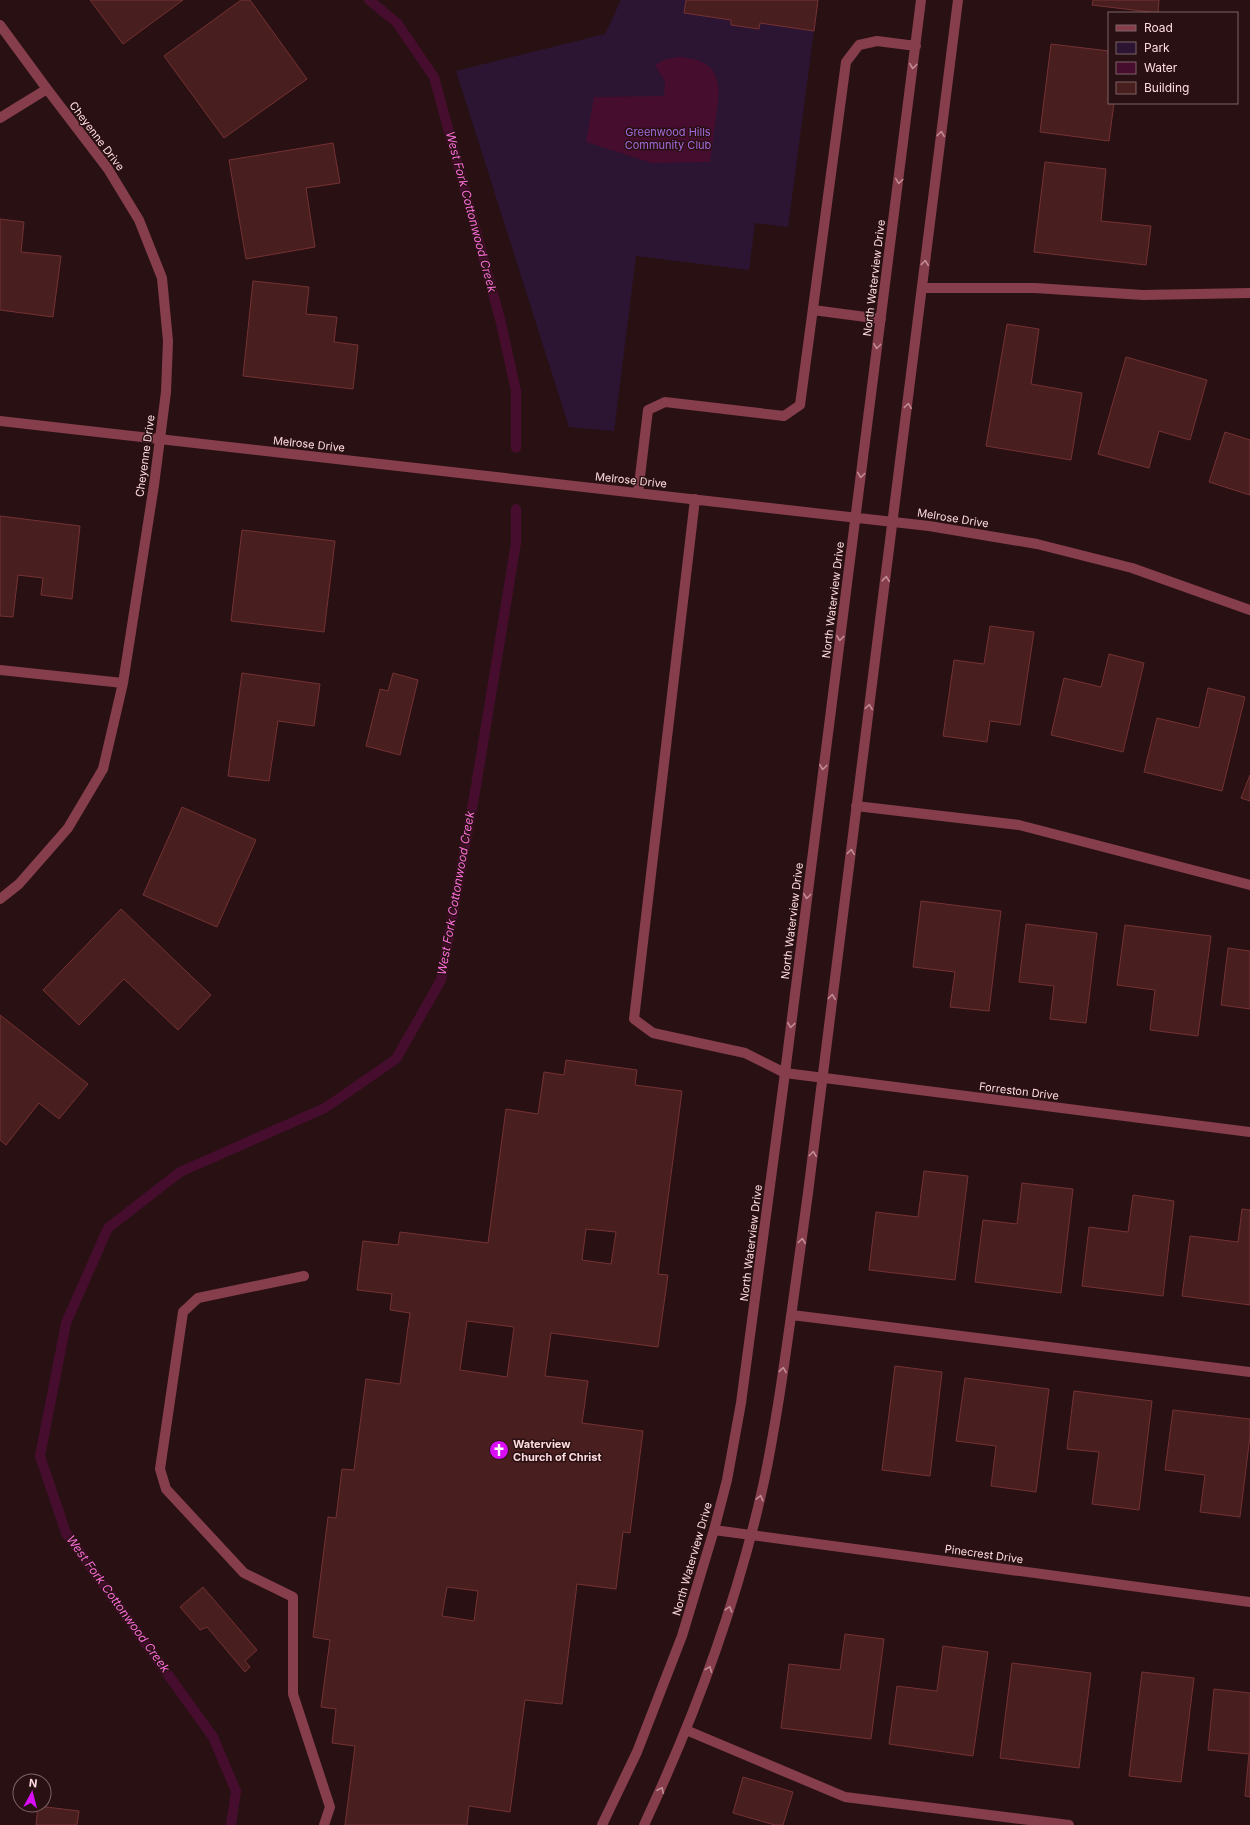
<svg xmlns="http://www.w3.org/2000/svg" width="1250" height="1825" font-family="Inter,sans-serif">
  <rect width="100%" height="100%" fill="#291113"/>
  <path fill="#2b1533" d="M621 0H818L788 227 755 223 749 270 636 256 614 431 569 427 456 71 605 34Z"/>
  <path fill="#460d2f" d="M678 57C721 59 722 83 716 118 714 133 712 147 710 162L652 163 586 142 594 97 664 96 665 82 655 65 666 59Z"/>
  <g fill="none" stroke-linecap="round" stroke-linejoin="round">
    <path stroke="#460d2f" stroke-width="10" d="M369 0 397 23 434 77 501 323 516 391V448
      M231 1825 236 1791 213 1737 66 1533 40 1456 66 1323 108 1228 180 1172 325 1108 396 1059 441 980 476 786 516 543V509"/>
  </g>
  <path fill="#491e1f" stroke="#743133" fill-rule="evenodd" d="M90 0H183L123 44Z
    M241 0H250L307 79 224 138 164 56Z
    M686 0H818L814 31 760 23 759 29 731 25V20L684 13Z
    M1093 0H1159L1158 13 1092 5Z
    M1051 44 1109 51V103H1114L1109 141 1040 132Z
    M333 143 340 183 306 188 315 247 246 259 229 160Z
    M1045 162 1106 169 1101 221 1151 226 1146 265 1034 252Z
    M0 219 24 222 21 252 61 256 53 317 0 310Z
    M253 281 309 287 306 314 337 317 334 342 358 345 353 389 243 376Z
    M1007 324 1039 329 1031 384 1082 393 1071 460 986 446Z
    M1126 357 1207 380 1190 440 1159 431 1149 468 1098 454Z
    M1225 432 1250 440V495L1209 482Z
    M0 516 80 526 72 599 41 595 43 578 18 575 13 617 0 616Z
    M242 530 335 541 324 632 231 621Z
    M990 626 1034 632 1020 725 990 721 987 742 943 736 954 660 984 664Z
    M1109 654 1144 663 1123 752 1051 735 1064 678 1101 687Z
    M242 673 320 684 314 726 278 721 269 781 228 776Z
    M393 673 418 680 400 755 366 746 380 689 388 691Z
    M1208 688 1245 697 1222 791 1144 772 1157 718 1199 728Z
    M1250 775V801L1241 798Z
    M182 807 256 840 217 927 143 895Z
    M921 901 1001 911 989 1011 950 1007 955 972 913 967Z
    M121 909 211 995 178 1030 124 979 79 1025 43 990Z
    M1026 924 1097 933 1086 1023 1050 1019 1054 986 1019 982Z
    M1125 925 1211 936 1198 1036 1150 1030 1155 990 1117 985Z
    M1228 948 1250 951V1009L1221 1005Z
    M0 1015 88 1084 59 1119 39 1103 6 1145 0 1140Z
    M566 1060 637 1070 635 1085 682 1091 658 1274 668 1275 658 1347 551 1333 545 1376 588 1381 582 1423 643 1431 630 1533 623 1532 616 1589 577 1584 562 1704 525 1700 510 1812 469 1806 467 1825H345L355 1746 332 1743 336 1709 321 1707 330 1640 313 1637 328 1517 336 1518 342 1469 354 1470 366 1379 400 1384 410 1313 390 1310 392 1294 357 1290 363 1241 398 1245 400 1232 488 1243 506 1109 538 1114 544 1072 564 1075ZM586 1229 616 1232 611 1264 582 1260ZM467 1321 514 1327 507 1377 460 1370ZM447 1587 478 1591 474 1621 442 1616Z
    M924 1171 968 1176 955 1280 869 1270 876 1212 918 1217Z
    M1022 1183 1073 1189 1061 1293 975 1282 983 1220 1017 1224Z
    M1133 1195 1174 1201 1163 1296 1082 1286 1089 1227 1128 1232Z
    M1242 1209 1250 1210V1305L1182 1296 1190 1236 1238 1242Z
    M895 1366 942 1372 930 1476 882 1470Z
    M965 1378 1049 1389 1036 1492 991 1486 996 1446 956 1441Z
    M1074 1391 1152 1401 1139 1510 1092 1504 1099 1452 1067 1449Z
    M1173 1410 1250 1419V1436L1240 1517 1200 1512 1205 1475 1165 1470Z
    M203 1587 257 1650 245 1661 250 1667 245 1672 207 1627 200 1630 180 1607Z
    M845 1634 884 1639 871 1739 781 1728 789 1664 840 1670Z
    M943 1646 988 1652 973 1756 889 1744 897 1686 937 1691Z
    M1012 1663 1091 1673 1079 1768 1000 1758Z
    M1142 1672 1194 1678 1181 1782 1129 1776Z
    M1214 1689 1250 1693V1797L1245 1796 1249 1754 1208 1750Z
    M743 1777 793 1792 783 1825H775L733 1813Z
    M38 1806 79 1811 77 1825H36Z"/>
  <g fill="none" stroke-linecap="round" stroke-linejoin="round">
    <path stroke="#863e4c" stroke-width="10" d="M0 25 47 89 108 169 139 220 162 278 168 341 166 392 154 485 123 683 103 769 68 828 19 884 0 899
      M0 118 47 89
      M922 288H1035L1143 295 1250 293
      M813 310 881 319
      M0 421 929 526 1037 544 1132 568 1250 610
      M638 493 648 410 665 402 784 416 800 405 846 62 859 45 877 41 916 46
      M695 499 634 1019 653 1033 745 1053 785 1073 1250 1132
      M0 670 123 683
      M856 806 1019 825 1250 885
      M304 1276 198 1298 183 1312 160 1469 166 1489 244 1573 293 1597V1694L330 1807 324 1825
      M792 1315 1250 1372
      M714 1530 1250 1602
      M686 1730 845 1797 1069 1825
      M602 1825 637 1752 682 1636 714 1530 727 1480 741 1403 785 1073 921 0
      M644 1825C695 1716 737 1603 763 1486 770 1455 775 1423 780 1392 790 1326 799 1259 808 1193L958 0"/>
  </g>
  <defs><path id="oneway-chevron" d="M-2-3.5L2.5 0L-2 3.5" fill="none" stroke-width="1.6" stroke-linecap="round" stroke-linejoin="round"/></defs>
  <g stroke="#c28c96">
    <use href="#oneway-chevron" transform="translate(913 66) rotate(97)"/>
    <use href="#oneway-chevron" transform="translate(941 134) rotate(-83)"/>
    <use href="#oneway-chevron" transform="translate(899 181) rotate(98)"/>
    <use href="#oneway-chevron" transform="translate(925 263) rotate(-83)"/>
    <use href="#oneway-chevron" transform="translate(877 346) rotate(97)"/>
    <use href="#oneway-chevron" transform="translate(908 406) rotate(-83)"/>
    <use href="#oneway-chevron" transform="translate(861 475) rotate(98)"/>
    <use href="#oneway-chevron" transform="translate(886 579) rotate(-84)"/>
    <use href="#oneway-chevron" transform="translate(840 638) rotate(97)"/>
    <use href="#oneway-chevron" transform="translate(869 707) rotate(-82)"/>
    <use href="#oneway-chevron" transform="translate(823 767) rotate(97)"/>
    <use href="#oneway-chevron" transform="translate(851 852) rotate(-83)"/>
    <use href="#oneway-chevron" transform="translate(807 896) rotate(97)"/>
    <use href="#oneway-chevron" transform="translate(832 997) rotate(-83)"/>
    <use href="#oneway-chevron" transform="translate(791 1025) rotate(97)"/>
    <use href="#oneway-chevron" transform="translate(813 1154) rotate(-83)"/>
    <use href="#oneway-chevron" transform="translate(802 1241) rotate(-83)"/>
    <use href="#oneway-chevron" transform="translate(783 1370) rotate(-81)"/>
    <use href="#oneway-chevron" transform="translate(760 1498) rotate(-76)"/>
    <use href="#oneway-chevron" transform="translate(729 1609) rotate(-73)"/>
    <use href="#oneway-chevron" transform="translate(709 1669) rotate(-69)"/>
    <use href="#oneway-chevron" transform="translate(661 1790) rotate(-65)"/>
  </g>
  <defs>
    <symbol id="church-disc" viewBox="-11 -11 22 22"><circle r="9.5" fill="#d90ef6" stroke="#291113"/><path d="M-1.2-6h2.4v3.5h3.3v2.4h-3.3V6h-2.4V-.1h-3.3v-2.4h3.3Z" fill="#fff"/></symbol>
  </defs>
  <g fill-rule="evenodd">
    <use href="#church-disc" x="488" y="1439" width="22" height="22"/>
  </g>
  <g text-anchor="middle" stroke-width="3" stroke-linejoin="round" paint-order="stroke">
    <g font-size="11" fill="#a568dc" stroke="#291113">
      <text x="668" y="136">Greenwood Hills<tspan x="668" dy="13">Community Club</tspan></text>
    </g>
    <g font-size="11" fill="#fedbdf" stroke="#291113">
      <text transform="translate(97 136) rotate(53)" y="4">Cheyenne Drive</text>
      <text transform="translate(874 278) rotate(-83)" y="4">North Waterview Drive</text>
      <text transform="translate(309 444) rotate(6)" y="4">Melrose Drive</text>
      <text transform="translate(145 456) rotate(-82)" y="4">Cheyenne Drive</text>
      <text transform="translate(631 480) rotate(6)" y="4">Melrose Drive</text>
      <text transform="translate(953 518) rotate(9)" y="4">Melrose Drive</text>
      <text transform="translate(833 600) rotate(-83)" y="4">North Waterview Drive</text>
      <text transform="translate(792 921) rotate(-83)" y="4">North Waterview Drive</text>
      <text transform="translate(1019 1091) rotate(7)" y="4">Forreston Drive</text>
      <text transform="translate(751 1243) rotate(-83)" y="4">North Waterview Drive</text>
      <text transform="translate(984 1554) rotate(8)" y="4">Pinecrest Drive</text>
      <text transform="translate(692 1559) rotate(-74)" y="4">North Waterview Drive</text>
    </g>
    <g font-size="11" font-weight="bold" fill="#fedbdf" stroke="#291113" text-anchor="start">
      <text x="513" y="1448">Waterview<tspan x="513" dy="13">Church of Christ</tspan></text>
    </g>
    <g font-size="12" font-style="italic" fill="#fa6dd8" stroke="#291113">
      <text transform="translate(471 212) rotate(75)" y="4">West Fork Cottonwood Creek</text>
      <text transform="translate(456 893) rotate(-80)" y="4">West Fork Cottonwood Creek</text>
      <text transform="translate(118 1604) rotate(54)" y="4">West Fork Cottonwood Creek</text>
    </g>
  </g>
  <rect x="1108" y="12" width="130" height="92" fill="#291113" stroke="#7e6265"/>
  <rect x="1116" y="25" width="20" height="6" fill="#863e4c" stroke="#7e6265"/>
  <text x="1144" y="32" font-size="12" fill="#fedbdf">Road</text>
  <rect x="1116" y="42" width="20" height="12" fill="#2b1533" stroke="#7e6265"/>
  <text x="1144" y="52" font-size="12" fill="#fedbdf">Park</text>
  <rect x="1116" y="62" width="20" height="12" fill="#460d2f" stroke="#7e6265"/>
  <text x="1144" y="72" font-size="12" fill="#fedbdf">Water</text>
  <rect x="1116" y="82" width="20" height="12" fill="#491e1f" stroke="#7e6265"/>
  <text x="1144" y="92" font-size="12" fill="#fedbdf">Building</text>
  <g transform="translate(32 1793) rotate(7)"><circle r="19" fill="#291113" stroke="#7e6265"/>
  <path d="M0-3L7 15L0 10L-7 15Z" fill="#d90ef6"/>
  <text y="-6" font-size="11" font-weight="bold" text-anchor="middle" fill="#fedbdf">N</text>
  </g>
</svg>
